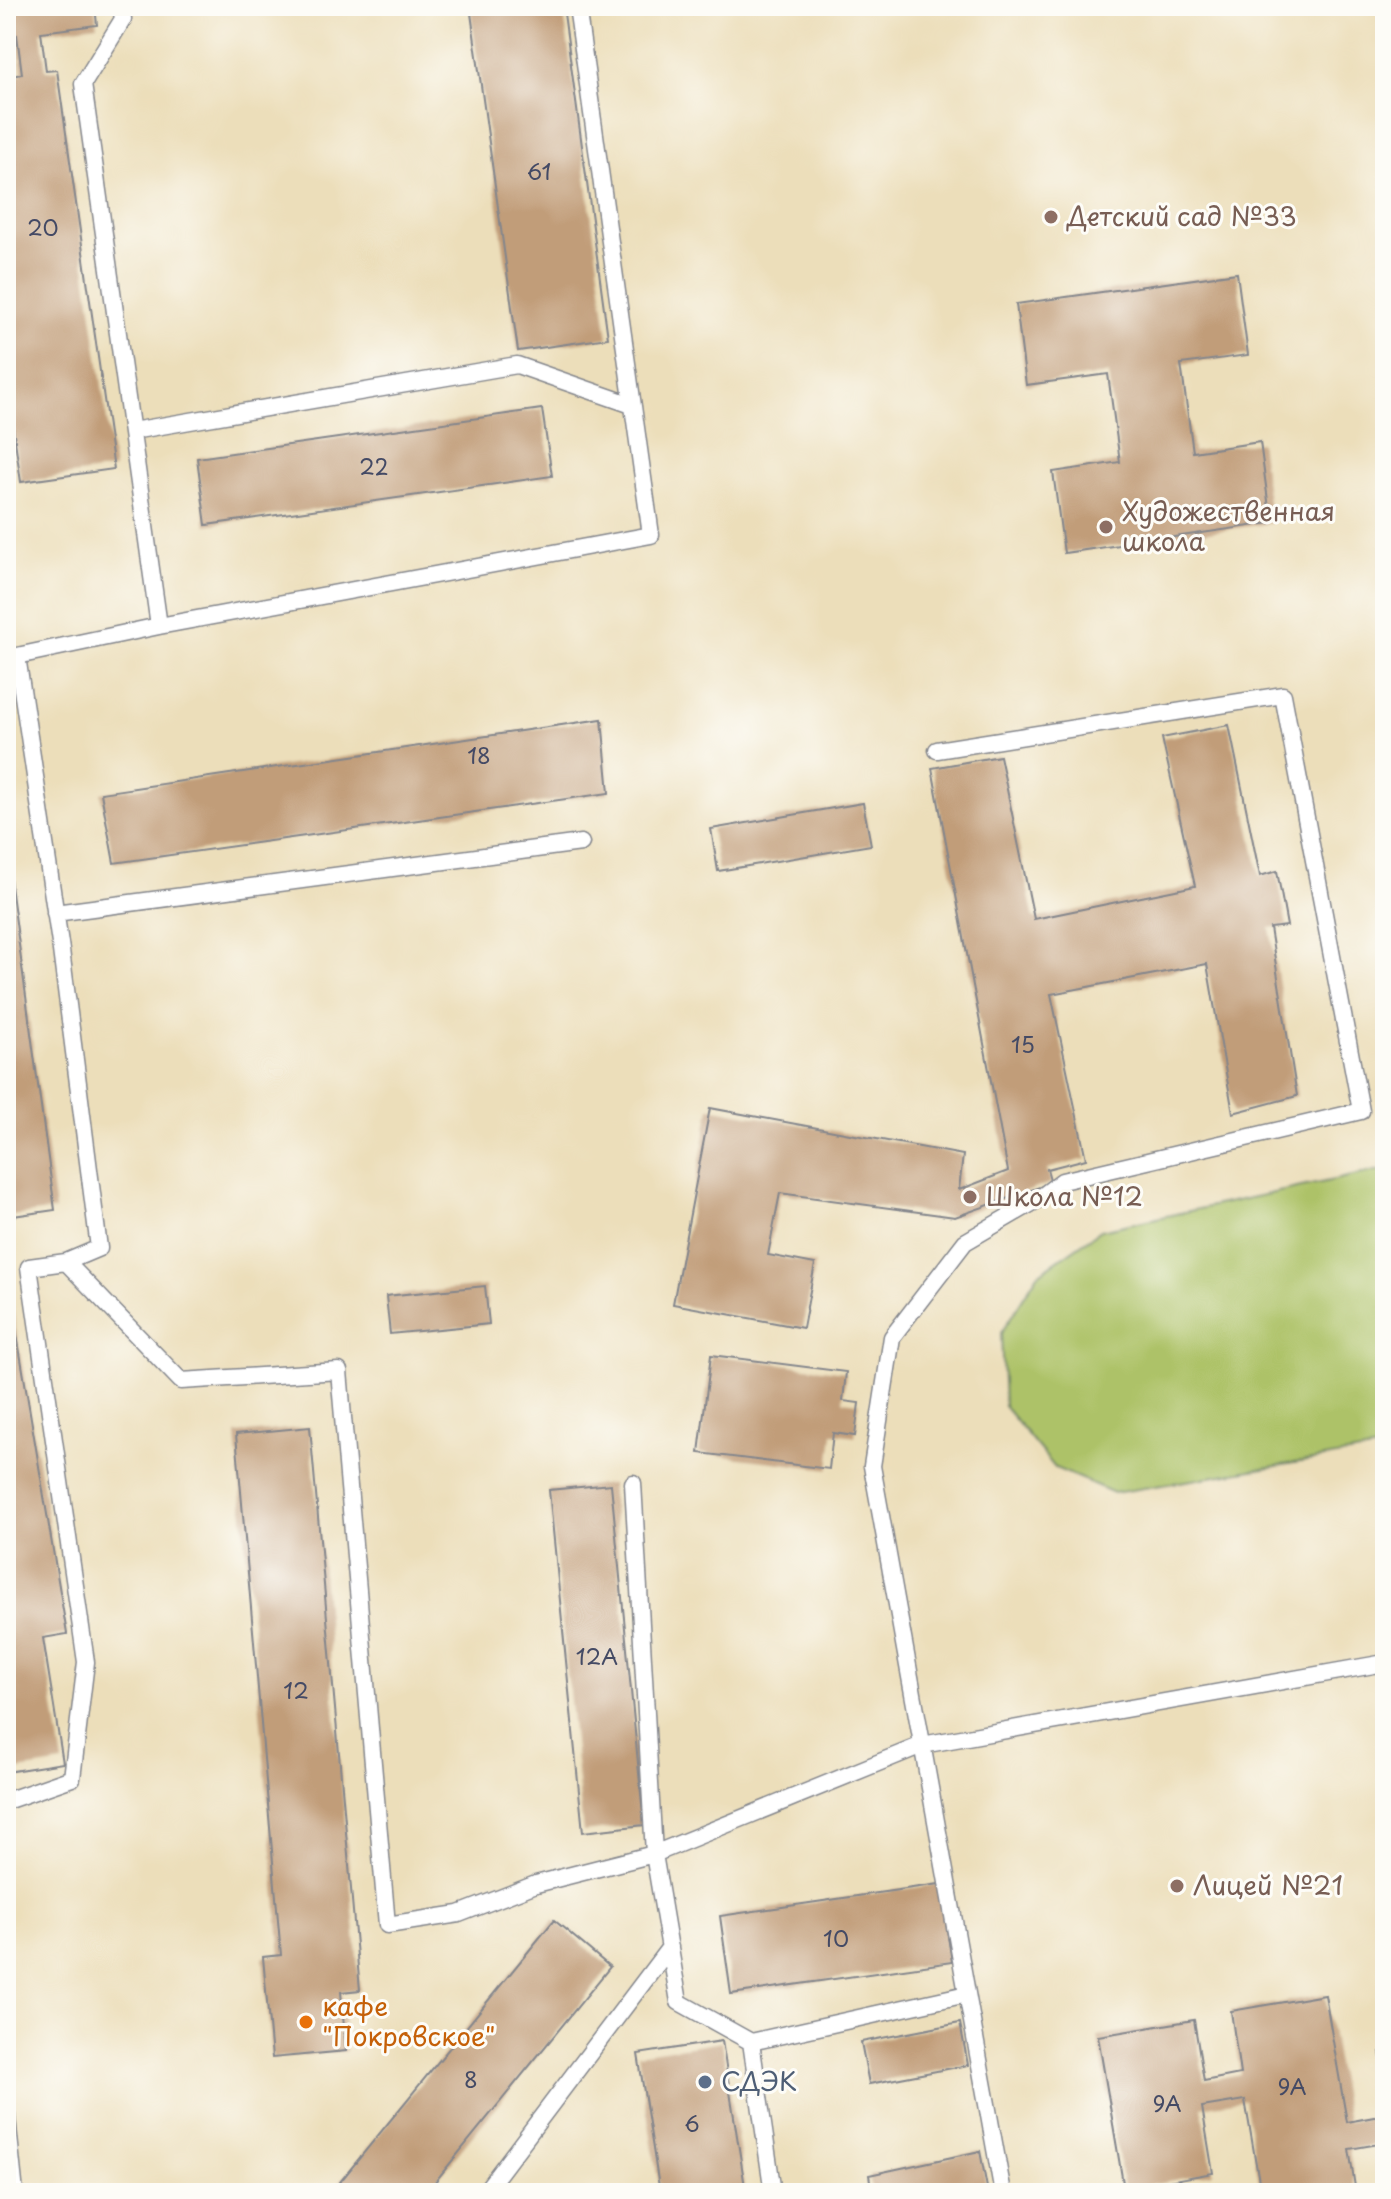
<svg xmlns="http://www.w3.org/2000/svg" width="1391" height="2199" font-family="'Playpen Sans',sans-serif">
  <rect width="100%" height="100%" fill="#fdfcf7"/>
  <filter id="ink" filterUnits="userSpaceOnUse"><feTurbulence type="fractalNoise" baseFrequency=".0125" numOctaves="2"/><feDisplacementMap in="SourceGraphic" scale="16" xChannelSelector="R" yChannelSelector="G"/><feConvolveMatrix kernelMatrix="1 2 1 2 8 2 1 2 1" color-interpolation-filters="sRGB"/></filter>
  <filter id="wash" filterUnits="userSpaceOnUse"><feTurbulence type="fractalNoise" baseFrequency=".006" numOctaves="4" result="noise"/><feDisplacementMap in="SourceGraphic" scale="32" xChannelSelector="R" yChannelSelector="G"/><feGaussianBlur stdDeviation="1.8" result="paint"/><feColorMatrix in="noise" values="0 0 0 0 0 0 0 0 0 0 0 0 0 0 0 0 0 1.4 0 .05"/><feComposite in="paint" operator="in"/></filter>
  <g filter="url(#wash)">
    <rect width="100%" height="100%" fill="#ecdeba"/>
    <path fill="#adc267" stroke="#647862" stroke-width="2" d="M1385 1169V1448L1114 1493 1055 1468 1004 1406 1001 1333 1038 1274 1101 1230Z"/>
    <g id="blocks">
      <path fill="#c19d79" d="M6 6H95L97 25 41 32 46 71 57 70 114 469 21 482 6 379V77L22 74 17 35 6 37Z
        M470 6H563L608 338 518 351Z
        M1237 273 1248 355 1181 364 1193 452 1260 442 1271 523 1064 553 1053 472 1120 462 1108 374 1026 385 1016 304Z
        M542 409 552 476 206 525 197 458Z
        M602 719 609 793 114 863 101 793Z
        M1229 725 1260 876 1277 871 1287 926 1270 928 1297 1096 1233 1113 1207 964 1051 994 1086 1159 1047 1169 1051 1183 955 1217 780 1193 768 1255 815 1264 803 1328 673 1304 710 1108 963 1155 959 1190 1008 1171 932 768 1000 756 1034 919 1195 886 1162 738Z
        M863 803 871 845 718 871 711 829Z
        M6 849 55 1210 6 1217Z
        M6 1269 67 1634 43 1638 63 1763 6 1772Z
        M485 1286 489 1324 390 1334 386 1296Z
        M711 1355 846 1372 843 1401 859 1403 855 1436 833 1433 829 1469 699 1453Z
        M310 1427 360 1990 341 1992 346 2051 272 2058 263 1957 281 1955 236 1434Z
        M611 1484 644 1825 583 1832 549 1490Z
        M940 1884 952 1962 731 1994 720 1916Z
        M554 1920 610 1967 426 2193H331Z
        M1325 1995 1347 2122 1385 2115V2143L1349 2149 1356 2193H1261L1245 2100 1202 2107 1213 2173 1124 2189 1098 2036 1194 2020 1204 2081 1240 2074 1231 2011Z
        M960 2023 968 2065 869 2084 861 2042Z
        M722 2041 746 2193H660L638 2054Z
        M1380 2052H1385V2072H1383Z
        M980 2151 988 2193H872L869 2175Z"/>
    </g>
  </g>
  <g filter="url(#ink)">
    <use href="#blocks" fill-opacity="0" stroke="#84868c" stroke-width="2"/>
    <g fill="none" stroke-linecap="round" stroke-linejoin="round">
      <defs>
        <path id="service" d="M121 6 123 19 83 84 159 626
          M132 431 517 365 632 405
          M17 656 159 626 651 535 577 6
          M6 657 17 656 61 950 99 1248 66 1262 29 1267 86 1662 72 1778 6 1801
          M937 750 1283 695 1361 1111 1062 1181 1037 1200 965 1242 892 1337 872 1466 1003 2193
          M55 913 581 843
          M66 1262 181 1381 339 1371 387 1925 459 1914 536 1884 654 1854 922 1745 1385 1663
          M633 1483 654 1854 679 2002 751 2042 967 1994
          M751 2042 773 2193
          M6 2108 15 2193
          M484 2193 670 1947"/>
      </defs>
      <use href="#service" stroke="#84868c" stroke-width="19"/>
      <use href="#service" stroke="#fff" stroke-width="16"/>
    </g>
  </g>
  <g fill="#8d6e63" stroke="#fdfcf7" stroke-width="3">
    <circle cx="1051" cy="217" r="8"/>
    <circle cx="1106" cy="527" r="8"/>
    <circle cx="970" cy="1197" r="8"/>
    <circle cx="1177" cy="1886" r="8"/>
  </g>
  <circle fill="#e8710a" stroke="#fdfcf7" stroke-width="3" cx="306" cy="2022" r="8"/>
  <circle fill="#5c6f8a" stroke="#fdfcf7" stroke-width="3" cx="705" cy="2082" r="8"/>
  <g text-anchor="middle" stroke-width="6" stroke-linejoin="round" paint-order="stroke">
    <g font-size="22" fill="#444a65">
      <text x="539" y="180">61</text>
      <text x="43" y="236">20</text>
      <text x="374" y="475">22</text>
      <text x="479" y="764">18</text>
      <text x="1023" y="1053">15</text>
      <text x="597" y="1665">12А</text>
      <text x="296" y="1699">12</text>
      <text x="836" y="1947">10</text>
      <text x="471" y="2088">8</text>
      <text x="1292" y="2095">9А</text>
      <text x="1167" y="2112">9А</text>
      <text x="692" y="2132">6</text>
    </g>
    <g font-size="26" fill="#785e54" stroke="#fdfcf7" text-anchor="start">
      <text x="1067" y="226">Детский сад №33</text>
      <text x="1122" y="521">Художественная<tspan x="1122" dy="30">школа</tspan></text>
      <text x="986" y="1206">Школа №12</text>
      <text x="1193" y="1895">Лицей №21</text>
    </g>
    <g font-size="26" fill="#c56008" stroke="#fdfcf7" text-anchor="start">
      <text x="322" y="2016">кафе<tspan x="322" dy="30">"Покровское"</tspan></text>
    </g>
    <g font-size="26" fill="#4e5e75" stroke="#fdfcf7" text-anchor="start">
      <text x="721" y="2091">СДЭК</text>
    </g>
  </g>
  <rect width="1391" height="2199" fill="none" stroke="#fdfcf7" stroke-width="32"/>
</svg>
